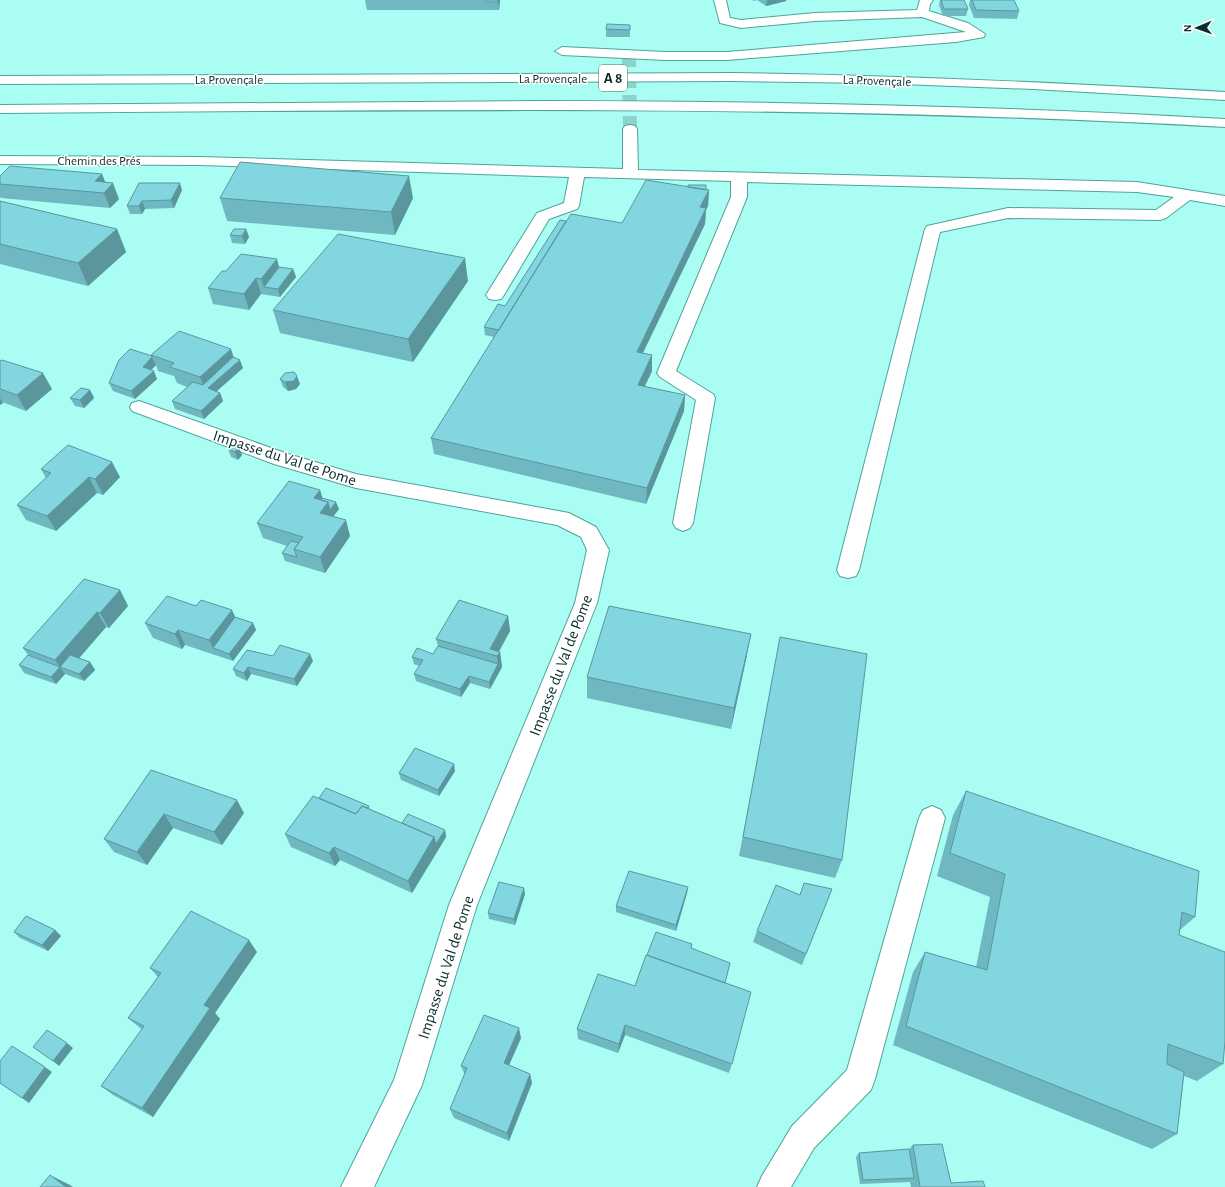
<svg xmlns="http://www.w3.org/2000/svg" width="1225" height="1187" font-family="'Alegreya Sans',sans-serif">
  <rect width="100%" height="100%" fill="#a9fdf3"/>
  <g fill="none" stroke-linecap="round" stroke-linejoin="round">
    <path stroke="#89d4cb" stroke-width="14" stroke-dasharray="14 7" stroke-linecap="butt" d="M629 53 630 129"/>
    <defs>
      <path id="minor" d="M714 0H726L730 18 741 20 815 13 917 10 920 0H933L930 4 929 11 968 23 985 34 984 37 956 42 727 60H665L562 55 555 51 562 47 665 52H727L966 32 922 17 815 21 741 28 720 23Z
        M630 125 635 126 637 129 638 170 1137 182 1225 196V206L1190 200 1166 218 1160 220 1008 218 940 232 859 570 856 576 848 578 840 576 837 570 925 229 927 226 1008 208 1156 210 1174 197 1137 192 747 182V197L676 371 713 394 715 398 693 523 690 528 683 531 676 528 673 523 696 400 660 377 657 373 731 197V181L584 177 579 206 577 209 549 219 504 295 501 299 495 300 489 299 486 295 537 213 564 203 569 177 199 165 0 164V156L199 157 623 169V129L625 126Z
        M139 401 288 454 356 474 569 513 596 527 609 550 597 603 477 905 422 1085 374 1187H341L394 1080 449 905 575 603 587 550 581 537 557 525 356 488 274 464 132 411 130 407 132 403Z
        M932 806 941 810 945 818 875 1079 871 1090 814 1148 791 1187H757L762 1176 792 1126 847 1070 919 818 923 810Z"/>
      <path id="highway" d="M733 73C897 75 1061 83 1225 92V100L1033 89 875 83 733 81 0 84V76Z
        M543 101C770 101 998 106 1225 119V127C817 104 409 110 0 113V105Z"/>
    </defs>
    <use href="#minor" stroke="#4fa39a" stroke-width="2"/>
    <use href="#highway" stroke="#4fa39a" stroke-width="2"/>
    <use href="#minor" fill="#fff" fill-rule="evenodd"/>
    <use href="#highway" fill="#fff" fill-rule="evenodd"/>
  </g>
  <path fill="#70b8c1" d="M365 0H500L499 10H367Z
    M752 0H786V1L766 6 757 0 754 1Z
    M940 0H964L968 9 966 16H943L939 5Z
    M970 0H1014L1019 11 1017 19 974 18 969 5Z
    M630 25V37H606V29Z
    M102 174 105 182 119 199 110 208 1 198 0 197V176Z
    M139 183 182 190 174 208 145 209 142 214H130L127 206Z
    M706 190H709L708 206 706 210 705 224 643 353 652 355V371L644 387 685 395 684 411 646 504 434 454 431 438 494 337 485 335 484 327 505 306 566 221 622 223Z
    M220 198H413L395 235 227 221Z
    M0 201 117 229 126 252 88 286 0 264Z
    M246 229 249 237 245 244 232 243 230 235Z
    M279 267 293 269 296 277 280 297 261 294 249 310 213 304 208 288Z
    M468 281 413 362 280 333 273 310Z
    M151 355 233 357 243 368 216 392 220 393 223 401 204 419 175 409 172 401 187 387 177 383 174 376 158 371 156 365 151 370 157 379 135 399 113 391 109 383 152 356Z
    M0 361 52 389 26 411 2 402 3 403 0 405Z
    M280 379 300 384 296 389 288 391 283 387Z
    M90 390 94 398 84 408 75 406 70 398Z
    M232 445 242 455 238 460 231 457 228 449Z
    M41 469 120 477 103 495 97 493 56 531 26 520 17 505 46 478Z
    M320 490 322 498 339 509 333 517 350 536 325 573 285 561 282 553 287 546 263 538 257 523Z
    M120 590 128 606 109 628 106 627 79 658 90 662 95 670 84 681 65 674 56 684 24 673 19 665 28 655 23 648Z
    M196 606 253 623 256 630 233 661 185 645 182 649 153 638 145 623Z
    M508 616 510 631 499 652H500L502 667 490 689 470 683 461 697 416 681 414 674 419 666 414 664 412 657 433 654 438 646 436 639Z
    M780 637 842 860 835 878 739 856Z
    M747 655 731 729 587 698V677Z
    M273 656 313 661 297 686 251 674 247 681 236 676 233 669Z
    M151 770 244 813 222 845 173 828 147 865 114 852 104 839Z
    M455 771 439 796 401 780 399 773Z
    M966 791 1195 917 1180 930 1179 935 1223 1064 1197 1081 1184 1076 1177 1134 1152 1149 893 1045 913 972 925 952 976 967 990 897 937 876 953 815Z
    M319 798 369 806 370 809 402 823 445 830 446 837 412 893 340 860 335 866 291 847 285 834Z
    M688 887 687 893 676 931 616 912V906Z
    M832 889 802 965 753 942 757 931 800 895Z
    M525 894 515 925 489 919 488 913Z
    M55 930 61 936 48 951 20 938 14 932Z
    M691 948 730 963 725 983 732 1064 729 1073 625 1035 618 1053 578 1039 577 1029 635 986 647 955Z
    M257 952 215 1013 220 1019 153 1117 113 1095 101 1086 142 1029 140 1028 128 1018 158 977 150 968Z
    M521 1038 509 1065 530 1074 532 1083 509 1141 454 1118 450 1109 465 1075 461 1066Z
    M913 1145 951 1183 985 1187H911L910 1182 860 1184 856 1157 859 1153 909 1149Z"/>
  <path fill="#5b969d" d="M498 0H500L499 10 498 2Z
    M767 0H786V1L766 6Z
    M102 174 108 189 113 183 119 199 110 208 104 193 95 181Z
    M409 176 413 198 395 235 391 212Z
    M180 183 182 190 174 208 171 200Z
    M709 190 708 206 706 210 705 224 636 367 637 352 700 207Z
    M142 201 145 209 142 214 139 206Z
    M117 229 126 252 88 286 78 263Z
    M246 229 249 237 245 244 242 236Z
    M465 258 468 281 413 362 408 339Z
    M277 259 281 275 264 287 261 279Z
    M293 269 296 277 280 297 278 289Z
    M256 278 261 294 249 310 244 294Z
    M231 349 236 364 240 360 243 368 211 396 206 393 200 377Z
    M652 355V371L638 401V385Z
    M152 357 156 365 146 375 143 367Z
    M154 371 157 379 135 399 131 391Z
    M43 373 52 389 26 411 17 395Z
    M297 376 300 384 296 389 288 391 285 382Z
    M90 390 94 398 84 408 80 400Z
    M220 393 223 401 204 419 201 411Z
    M685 395 684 411 646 504 647 488Z
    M0 398 3 403 0 405Z
    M239 447 242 455 238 460 235 452Z
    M112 462 120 477 103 495 95 479Z
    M89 477 97 493 56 531 47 516Z
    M320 490 325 506 314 498Z
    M328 502H336L339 509 332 518 320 513Z
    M346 520 350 536 325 573 320 557Z
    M120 590 128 606 109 628 100 613Z
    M232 610 239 625 213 648 217 655 209 640Z
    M97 612 106 627 69 670 60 667 55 660Z
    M508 616 510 631 496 656 490 649Z
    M253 623 256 630 233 661 229 654Z
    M178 630 185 645 182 649 175 634Z
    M751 634 747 655 731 729 734 708Z
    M500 652 502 667 490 689 489 682 498 664 497 656Z
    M310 654 313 661 297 686 294 679Z
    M90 662 95 670 84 681 79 674Z
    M60 667 65 674 56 684 51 677Z
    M248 667 251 674 247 681 244 673Z
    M469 676 470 683 461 697 460 689Z
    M454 764 455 771 439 796 438 790Z
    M237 800 244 813 222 845 214 832Z
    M164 814 173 828 147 865 137 852Z
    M445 830 446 837 412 893 408 881 434 837Z
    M334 847 340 860 335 866 329 853Z
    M688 887 687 893 676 931V925Z
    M524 888 525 894 515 925 514 919Z
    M55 930 61 936 48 951 42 945Z
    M249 940 257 952 215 1013 220 1019 153 1117 142 1108 204 1005Z
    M625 1025V1035L618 1053 619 1044Z
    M519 1028 521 1038 506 1072 504 1063Z
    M67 1043 73 1048 59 1066 53 1061Z
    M45 1067 52 1072 29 1103 22 1098Z
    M530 1074 532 1083 509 1141 507 1133Z
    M50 1175 70 1185 73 1187H66Z"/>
  <path fill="#82d6e0" stroke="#5b969d" d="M486 0H498V2H486Z
    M941 0H964L968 9H944Z
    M972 0H1014L1019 11 976 10Z
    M607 24 630 25V30L606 29Z
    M240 162 409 176 391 212 220 198Z
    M10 166 102 174 95 181 113 183 104 193 0 184V176Z
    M646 180 709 190 700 207 706 208 637 352 652 355 638 385 685 395 647 488 431 438 571 214 622 223Z
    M139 183H180L171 200 142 201 139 206H127Z
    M688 185H706V190L688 187Z
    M0 201 117 229 78 263 0 244Z
    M560 220 566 221 499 330 484 327 498 304 505 306Z
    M234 229H246L242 236 230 235Z
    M338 234 465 258 408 339 273 310Z
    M241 254 277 259 261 279 256 278 244 294 208 288 222 271H226Z
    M279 267 293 269 278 289 264 287Z
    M179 331 231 349 200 377 170 367 174 363 151 355Z
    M130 349 152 356V357L143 367 154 371 131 391 109 383 119 360Z
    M233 357 240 360 208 388 220 393 201 411 172 401 193 382 203 385Z
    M2 360 43 373 17 395 0 389V361Z
    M294 372 297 376 294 381 285 382 280 379 285 373Z
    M81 388 90 390 80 400 70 398Z
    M68 445 112 462 95 479 89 477 47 516 17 505 51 473 41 469Z
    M232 445 239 447 235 452 228 449Z
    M289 481 320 490 314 498 328 502 320 513 346 520 320 557 294 549 303 537 257 523Z
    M322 498 336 502 330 510 328 502 321 500Z
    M291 541 299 543 294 549 297 557 282 553Z
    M84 579 120 590 100 613 97 612 55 660 23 648Z
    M167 596 196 606 201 600 232 610 209 640 178 630 175 634 145 623Z
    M459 600 508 616 490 649 500 652 497 656 436 639Z
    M609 606 751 634 734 708 587 677Z
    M235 617 253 623 229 654 213 648Z
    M780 637 867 654 842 860 743 837Z
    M280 645 310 654 294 679 248 667 244 673 233 669 247 650 273 656Z
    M438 646 498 664 489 682 469 676 460 689 414 674 423 660 412 657 417 648 433 654Z
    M28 655 60 667 51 677 19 665Z
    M70 655 90 662 79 674 60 667Z
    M415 748 454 764 438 790 399 773Z
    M151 770 237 800 214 832 164 814 137 852 104 839Z
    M326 788 369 806 367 808 362 806 356 814 319 798Z
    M966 791 1199 871 1195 917 1182 912 1179 935 1225 952V1041L1223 1064 1168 1044 1167 1064 1184 1072 1177 1134 906 1026 925 952 987 970 1005 874 950 853Z
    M313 796 356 814 362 806 434 837 408 881 334 847 329 853 285 834Z
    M408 814 445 830 436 844 434 837 402 823Z
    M629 871 688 887 676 925 616 906Z
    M499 882 524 888 514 919 488 913Z
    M804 883 832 889 806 954 757 931 776 885 800 895Z
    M191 911 249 940 204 1005 210 1008 142 1108 101 1086 144 1026 128 1018 161 973 150 968Z
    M26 916 55 930 42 945 14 932Z
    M656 932 692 944 691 948 730 963 725 983 647 955Z
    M646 955 751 992 732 1064 625 1025 619 1044 577 1029 598 974 635 986Z
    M484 1015 519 1028 504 1063 530 1074 507 1133 450 1109 467 1068 461 1066Z
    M47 1030 67 1043 53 1061 33 1047Z
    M12 1046 45 1067 22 1098 0 1083V1061Z
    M942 1144 951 1183 983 1181 985 1187H920L913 1145Z
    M909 1149 914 1178 863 1180 859 1153Z
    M50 1175 66 1187H40Z"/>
  <g text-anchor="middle" stroke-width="3" stroke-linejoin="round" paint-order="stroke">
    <g font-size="13" fill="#092e2b" stroke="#fff">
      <text x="553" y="83">La Provençale</text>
      <text x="229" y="84">La Provençale</text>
      <text transform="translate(877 80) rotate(2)" y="5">La Provençale</text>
      <text x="99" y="165">Chemin des Prés</text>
    </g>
    <rect fill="#fff" stroke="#536d6b" stroke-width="1" x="599" y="65" width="28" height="26" rx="3"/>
    <g font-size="15" font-weight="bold" fill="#092e2b">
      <text x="613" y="83">A 8</text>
    </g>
    <g font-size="16" fill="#092e2b" stroke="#fff">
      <text transform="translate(285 457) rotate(18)" y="6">Impasse du Val de Pome</text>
      <text transform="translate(560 665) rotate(-69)" y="6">Impasse du Val de Pome</text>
      <text transform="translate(445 967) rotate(-72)" y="6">Impasse du Val de Pome</text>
    </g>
  </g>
  <g transform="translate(1197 28) rotate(268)" stroke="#ffffff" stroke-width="3" paint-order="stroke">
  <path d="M0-3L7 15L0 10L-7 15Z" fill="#092e2b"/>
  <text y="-6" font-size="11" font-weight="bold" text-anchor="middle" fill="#092e2b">N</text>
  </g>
</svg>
